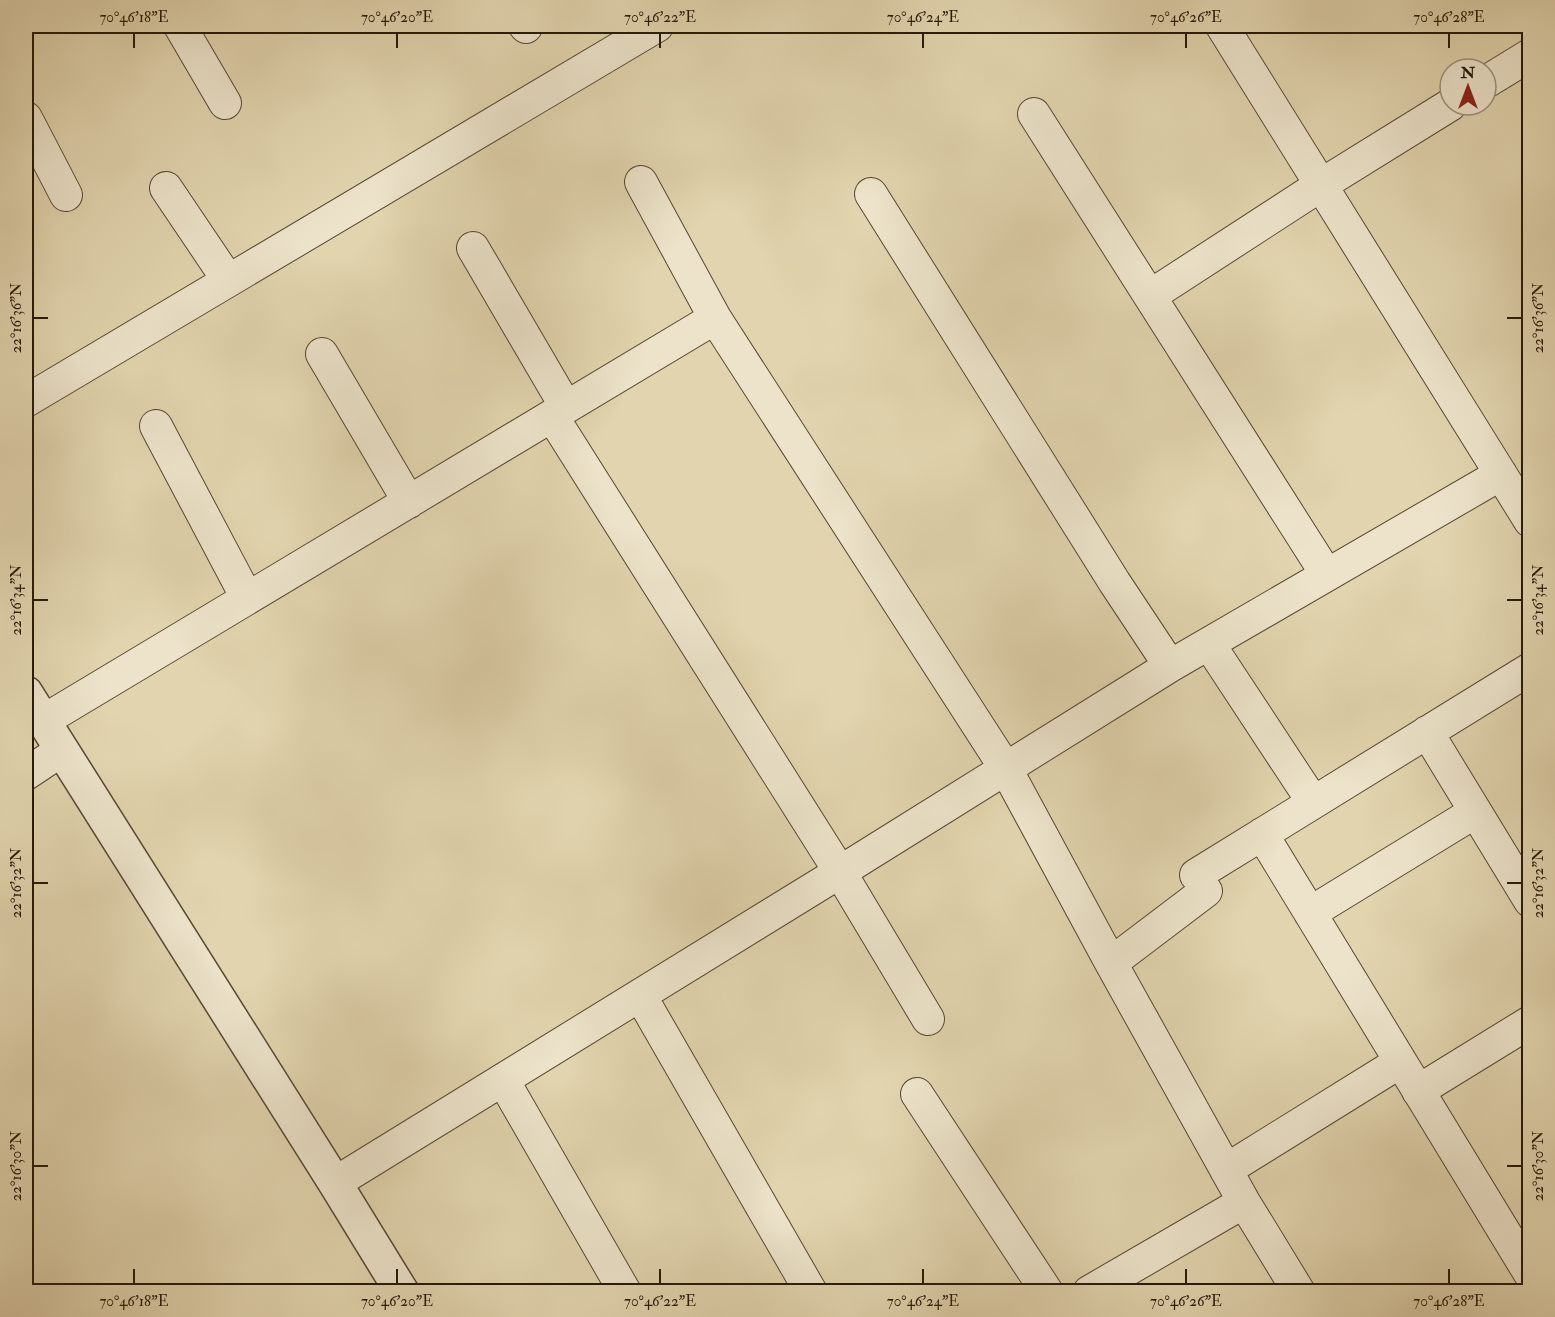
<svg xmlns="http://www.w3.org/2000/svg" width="1555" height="1317" font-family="'IM FELL Double Pica',serif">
  <rect width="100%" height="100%" fill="#e1d4ae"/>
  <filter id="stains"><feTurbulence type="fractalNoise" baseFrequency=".00333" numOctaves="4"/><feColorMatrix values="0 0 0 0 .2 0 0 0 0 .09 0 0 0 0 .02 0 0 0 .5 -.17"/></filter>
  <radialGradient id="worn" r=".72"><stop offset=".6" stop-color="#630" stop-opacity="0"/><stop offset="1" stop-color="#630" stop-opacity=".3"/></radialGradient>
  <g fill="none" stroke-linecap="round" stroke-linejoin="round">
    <defs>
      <path id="minor" d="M180 26 225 103
        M525 26 526 27
        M1222 26 1530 521
        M1486 82 1530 55
        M1034 114 1327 575
        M26 118 66 195
        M641 182 715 318
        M166 188 228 280
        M871 194 1115 583 1170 666
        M473 248 566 407
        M1150 296 1321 185 1450 105
        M322 354 409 502
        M26 401 657 26
        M552 416 840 872 928 1019
        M156 426 247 598
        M1209 644 1313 802
        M43 721 715 318 1006 769 1111 963 1244 1202 1089 1292
        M1427 732 1530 901
        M26 774 62 750
        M1262 834 1530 1274
        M1196 875 1530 669
        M1310 913 1475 812
        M1111 963 1206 891
        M640 995 811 1292
        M503 1080 625 1292
        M1418 1091 1530 1022
        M917 1094 1047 1292
        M1226 1170 1400 1062
        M335 1183 840 872 1170 666 1501 474
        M1244 1202 1299 1292"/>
      <path id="tertiary" d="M26 693 335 1183 402 1292"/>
    </defs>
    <use href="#minor" stroke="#564832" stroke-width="34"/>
    <use href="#tertiary" stroke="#564832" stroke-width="36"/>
    <use href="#minor" stroke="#ece3ca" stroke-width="32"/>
    <use href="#tertiary" stroke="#ece3ca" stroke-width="33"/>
  </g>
  <path fill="none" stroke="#271909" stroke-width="2" d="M134 33V48M397 33V48M660 33V48M923 33V48M1186 33V48M1449 33V48M33 318H48M1507 318H1522M33 600H48M1507 600H1522M33 883H48M1507 883H1522M33 1166H48M1507 1166H1522M134 1269V1284M397 1269V1284M660 1269V1284M923 1269V1284M1186 1269V1284M1449 1269V1284"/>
  <rect width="1555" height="1317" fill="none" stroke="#e1d4ae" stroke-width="66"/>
  <g transform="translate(1468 87)"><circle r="28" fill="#ece3ca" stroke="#9d927d" stroke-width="1.5"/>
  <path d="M0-4.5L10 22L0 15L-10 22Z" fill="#8f2418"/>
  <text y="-9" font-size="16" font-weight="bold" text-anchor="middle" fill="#271909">N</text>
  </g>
  <rect x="33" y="33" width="1489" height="1251" fill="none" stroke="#271909" stroke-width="2"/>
  <g font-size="15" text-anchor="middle" fill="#271909">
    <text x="134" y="22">70°46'18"E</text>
    <text x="397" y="22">70°46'20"E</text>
    <text x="660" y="22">70°46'22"E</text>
    <text x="923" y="22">70°46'24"E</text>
    <text x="1186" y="22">70°46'26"E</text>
    <text x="1449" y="22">70°46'28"E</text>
    <text transform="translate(16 318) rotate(-90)" y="5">22°16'36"N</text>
    <text transform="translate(1538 318) rotate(-90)" y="5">22°16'36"N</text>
    <text transform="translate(16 600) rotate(-90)" y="5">22°16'34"N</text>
    <text transform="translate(1538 600) rotate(-90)" y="5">22°16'34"N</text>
    <text transform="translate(16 883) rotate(-90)" y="5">22°16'32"N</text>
    <text transform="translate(1538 883) rotate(-90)" y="5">22°16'32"N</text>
    <text transform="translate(16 1166) rotate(-90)" y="5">22°16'30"N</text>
    <text transform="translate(1538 1166) rotate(-90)" y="5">22°16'30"N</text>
    <text x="134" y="1306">70°46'18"E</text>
    <text x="397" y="1306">70°46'20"E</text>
    <text x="660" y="1306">70°46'22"E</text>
    <text x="923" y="1306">70°46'24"E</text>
    <text x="1186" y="1306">70°46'26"E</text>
    <text x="1449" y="1306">70°46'28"E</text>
  </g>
  <rect width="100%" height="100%" filter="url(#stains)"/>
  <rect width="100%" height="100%" fill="url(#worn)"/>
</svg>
